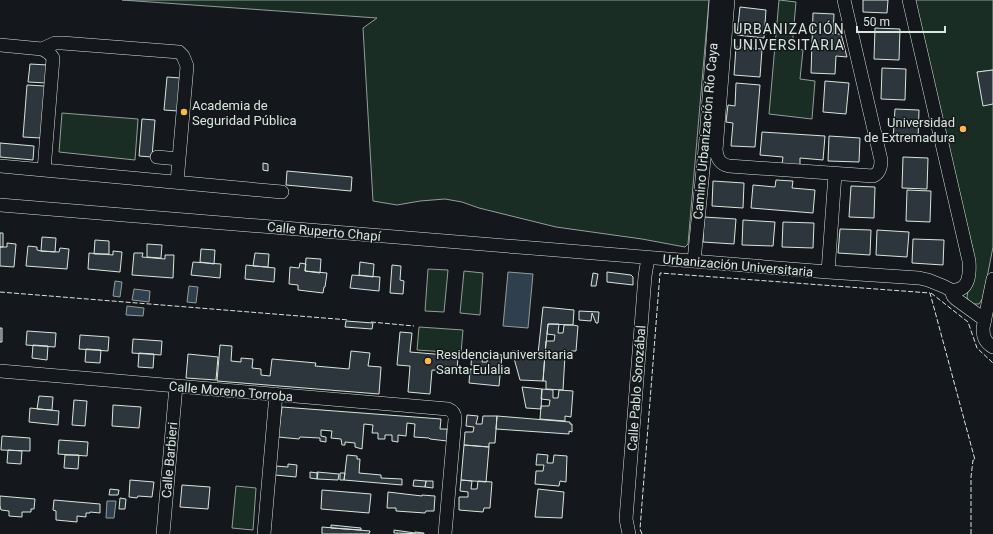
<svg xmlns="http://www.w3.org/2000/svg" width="993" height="534" font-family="Roboto,sans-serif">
  <rect width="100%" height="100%" fill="#14181c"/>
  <path fill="#1a2d24" stroke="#939e99" d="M122 0H709L688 244 685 247 642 239 556 227 479 208 462 202 445 199 420 201 397 205 373 201 363 28 377 18Z
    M779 0 796 2 792 48 803 50 800 79 815 81 812 119 769 114Z
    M914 0H993V70L977 72 993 104V247L983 298 979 304H971L967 298 968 290 973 283V250L942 125Z
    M62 113 138 119 135 160 59 152Z
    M428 269 448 270 444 312 425 311Z
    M464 271 483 273 480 315 460 313Z
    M419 327 463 330 461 353 417 350Z
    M236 486 256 488 253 530 232 528Z"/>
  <path fill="#2f3f4d" stroke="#939e99" d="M508 272 533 274 528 328 503 326Z
    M115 281 122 282 120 297 113 296Z
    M189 286 198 287 196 303 187 302Z
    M134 289 150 291 149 302 132 300Z
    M127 306 144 308 143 316 126 315Z
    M107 501H116L114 518H106Z"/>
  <path fill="#2c363c" stroke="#d8e6dc" d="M863 0H888L887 13 863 12Z
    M740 7 766 10 764 38 737 35Z
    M813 13 834 14 833 34H841L847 57 836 56 835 74 811 73Z
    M875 28 900 29 899 60 874 59Z
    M736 47 762 49 760 77 734 75Z
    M30 64 48 65 47 83 28 82Z
    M882 68 906 69 905 100 881 99Z
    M993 70V104L983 106 977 72Z
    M167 77 181 78 178 111 164 110Z
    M825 81 849 83 846 114 823 112Z
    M736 83 760 85 755 147 731 146 733 123 726 122 728 105 735 106Z
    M27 85 45 86 41 138 23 137Z
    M895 109 919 110 918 141 893 140Z
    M142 119 155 120 152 157 139 156Z
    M762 132 825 136 823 160 800 158V165L782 164 783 157 760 155Z
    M829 136 860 138 859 162 828 161Z
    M0 143 34 146 33 160 0 157Z
    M903 157 928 158 927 189 902 188Z
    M263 163 268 164V171L263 170Z
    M287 171 352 177 351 191 286 185Z
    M776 180 793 181 792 188 815 190 813 213 751 208 753 185 775 187Z
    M713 181 744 183 743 208 712 206Z
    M851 186 875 187 874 218 849 217Z
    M907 190 931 191 930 222 906 221Z
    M704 217 736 219 734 244 703 242Z
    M743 220 775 222 773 246 742 245Z
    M783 222 814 223 813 248 782 247Z
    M840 229 871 230 870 255 838 253Z
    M877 230 909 232 907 257 876 255Z
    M0 233H3V247H0Z
    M42 237 56 238 55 252 41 251Z
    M913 239 944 240 943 265 912 263Z
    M95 240 109 241V254H94Z
    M7 243 16 244 14 267 0 266V247H7Z
    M147 244 162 245 161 258 147 257Z
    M28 246 37 247V250L41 251 59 252 60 248 69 249 67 269 26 266Z
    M201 249 215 250 214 264 200 262Z
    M113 251 122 252 120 272 88 269 89 253 113 255Z
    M134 253H143L142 257 165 259V255H174L173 278 132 275Z
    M255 253 269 254 268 267 253 266Z
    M306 258 321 259 320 273 305 271Z
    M193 262 221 264 220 278 191 275Z
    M360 262 374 264 373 277 359 275Z
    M300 263 306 264 305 271 327 273 325 287H324L323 293 298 290V285L289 284 290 267 299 268Z
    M246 265 275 268 274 282 245 279Z
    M392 265 401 266 400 280 404 281 403 294 390 293Z
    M607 272 631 275 633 277V285L607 282Z
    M593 273 598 274 596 286H591Z
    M352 275 380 277 379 291 350 288Z
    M543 307 574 310 573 325 548 324 545 354H538Z
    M579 311 599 312 598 323H596L592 313 591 321 579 320Z
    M346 321 373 323 372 329 345 327Z
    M548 324H559L558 333H563L564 325H573L578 326 576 351H571L570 356 545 354 546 341H554L555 335 547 334Z
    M0 328H2V342H0Z
    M27 331 56 333 55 347 26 345Z
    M400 332 412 333 410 352 458 356 457 372 432 370 430 394 408 392 410 366 397 365Z
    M80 335 109 337 108 351 79 349Z
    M133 339 162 341 161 355 132 353Z
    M33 345 48 346 47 360 32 358Z
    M220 345 232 346 231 361 241 362V358L253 359 252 368 261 369V375L270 376 272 359 316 363 315 366 349 369 351 351 370 353 368 366 381 367 379 394 217 381Z
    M86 349 101 350 100 363 85 362Z
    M512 351 545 354 543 381 520 380Z
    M472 352 483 353 482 362H487L488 353 502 355 499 386 469 383 470 369 478 370V365H471Z
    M139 353 154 354 153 368 138 367Z
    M188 354 218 357 216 380 186 378Z
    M545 354 565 355 563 390 546 389V381H543Z
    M522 387 542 389 541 409 526 408Z
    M542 389 553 390V398H558L559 390 573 391 571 417 565 416V421L540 419 541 406H549L550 400 541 399Z
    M39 396 53 397 52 410 37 409Z
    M74 400 87 401 85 426 72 425Z
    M113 405 141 407 139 428 112 426Z
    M282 407 441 419 440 429H447V441L430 439 429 438 414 437 415 424 407 423 406 436 398 435V442L392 441V435H385V439H378V433H372L373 425 364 424 362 449 355 447V443L345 442V445H342L341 439 331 438 332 431 321 430V436L326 437V442L320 441V438L300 437 299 439 278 437Z
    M30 408 59 411 58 425 29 422Z
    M467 415 478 416 476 424H482L483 416H497L495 443H489V447L464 445 465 432H473L474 427 466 426Z
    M497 416 570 422V424H572V432L569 431V434L496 429Z
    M2 436 30 438V451L1 450Z
    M59 440 88 442 87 456 58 454Z
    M464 445 489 447 486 482 461 480Z
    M8 450 22 451 21 464 7 463Z
    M537 454 548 455 547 463H553L554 455 567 456 566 482 560 481 559 486 535 484 536 471H543L544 465H536Z
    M65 455H79L78 469 64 468Z
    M347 455 357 456V459H360L359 473 381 475V478L402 479V485L344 480Z
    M288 464 297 465 296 477 275 475 276 466 288 467Z
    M310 472 318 473 317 479 310 478Z
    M317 472 339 474 338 480 317 479Z
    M340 473H345L344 480H340Z
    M130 480 154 482 152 497 138 496 137 498 129 497Z
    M414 480 426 481 425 487 413 486Z
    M461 480 472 481 471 489H477L478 481 492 482 490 508H484L483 512 459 510V497H468V492L460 491Z
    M426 481H433V488L425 487Z
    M182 485 210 487 208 509 180 507Z
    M110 489 119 490 118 495H109Z
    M538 489 564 492 562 518 535 517Z
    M322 490 371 494 369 513 321 509Z
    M388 492 422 496V495L435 496 434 511H426L425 513 396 511V508H387Z
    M0 496 35 499 34 509H31V512H22V517L9 516V511L1 510 0 506Z
    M120 498 126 499 125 509H119Z
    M54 500 100 504V513L90 512V513H86V517L77 516V522L56 520V511L53 510Z
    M331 525 361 528V530L331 528Z
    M322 527 370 531 369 534H322Z
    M394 530 415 533V532L424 533V534L394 533Z"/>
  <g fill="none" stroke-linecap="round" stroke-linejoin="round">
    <defs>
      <path id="minor" d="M728 0 716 150C717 159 720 164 729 166L873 176C880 173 881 167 881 160L844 0
        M909 0 969 261C970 275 969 292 951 290
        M0 45 42 49C47 51 50 53 53 58L44 170
        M42 49 55 43H62L179 52 183 56 187 66 177 182
        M157 157 179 159
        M0 166 282 192
        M0 205 828 272 919 278 928 280 943 286 951 290 953 296 956 299 985 320
        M694 261 706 139 716 0
        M828 272 835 174
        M993 279 983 328C983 337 985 342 993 347
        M0 371 448 409C453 411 455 414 455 419L445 534
        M163 534 176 386
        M264 534 276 394
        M629 534 626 519 645 276 648 258"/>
    </defs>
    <use href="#minor" stroke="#d8e6dc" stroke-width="14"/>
    <use href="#minor" stroke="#14181c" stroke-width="13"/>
    <path stroke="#d8e6dc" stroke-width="1" stroke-dasharray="5 2" stroke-linecap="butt" d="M0 292 349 320
      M931 293 968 322 977 348 993 363
      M371 322 414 326
      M642 534 640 529 660 273 930 293 975 460H973L971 477V534"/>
  </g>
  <g fill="#ffb74d" stroke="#14181c" stroke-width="1.5">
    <circle cx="184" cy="112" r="4"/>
    <circle cx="963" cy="129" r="4"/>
    <circle cx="428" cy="361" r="4"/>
  </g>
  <g text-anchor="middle" stroke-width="3" stroke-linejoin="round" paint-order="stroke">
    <g font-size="13" fill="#d8e6dc" stroke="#14181c" text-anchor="start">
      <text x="192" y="110">Academia de<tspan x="192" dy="15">Seguridad Pública</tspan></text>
      <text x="955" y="127" text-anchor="end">Universidad<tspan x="955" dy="15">de Extremadura</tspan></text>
      <text x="436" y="359">Residencia universitaria<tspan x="436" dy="15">Santa Eulalia</tspan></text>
    </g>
    <g font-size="13" fill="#d8e6dc" stroke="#14181c">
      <text transform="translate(705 131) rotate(-85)" y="5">Camino Urbanización Río Caya</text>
      <text transform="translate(324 231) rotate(5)" y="5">Calle Ruperto Chapí</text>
      <text transform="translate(738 265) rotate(5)" y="5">Urbanización Universitaria</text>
      <text transform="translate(636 388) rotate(-86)" y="5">Calle Pablo Sorozábal</text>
      <text transform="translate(231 391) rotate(5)" y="5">Calle Moreno Torroba</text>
      <text transform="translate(169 460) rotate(-85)" y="5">Calle Barbieri</text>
    </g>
    <g font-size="14" letter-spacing="1" fill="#d8e6dc" stroke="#14181c">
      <text x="789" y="34">URBANIZACIÓN<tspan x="789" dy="16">UNIVERSITARIA</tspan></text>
    </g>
  </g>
  <path d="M857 26v6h88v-6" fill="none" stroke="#d8e6dc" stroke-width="2"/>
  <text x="863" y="26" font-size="12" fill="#d8e6dc" stroke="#14181c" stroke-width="3" paint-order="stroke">50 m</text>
</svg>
